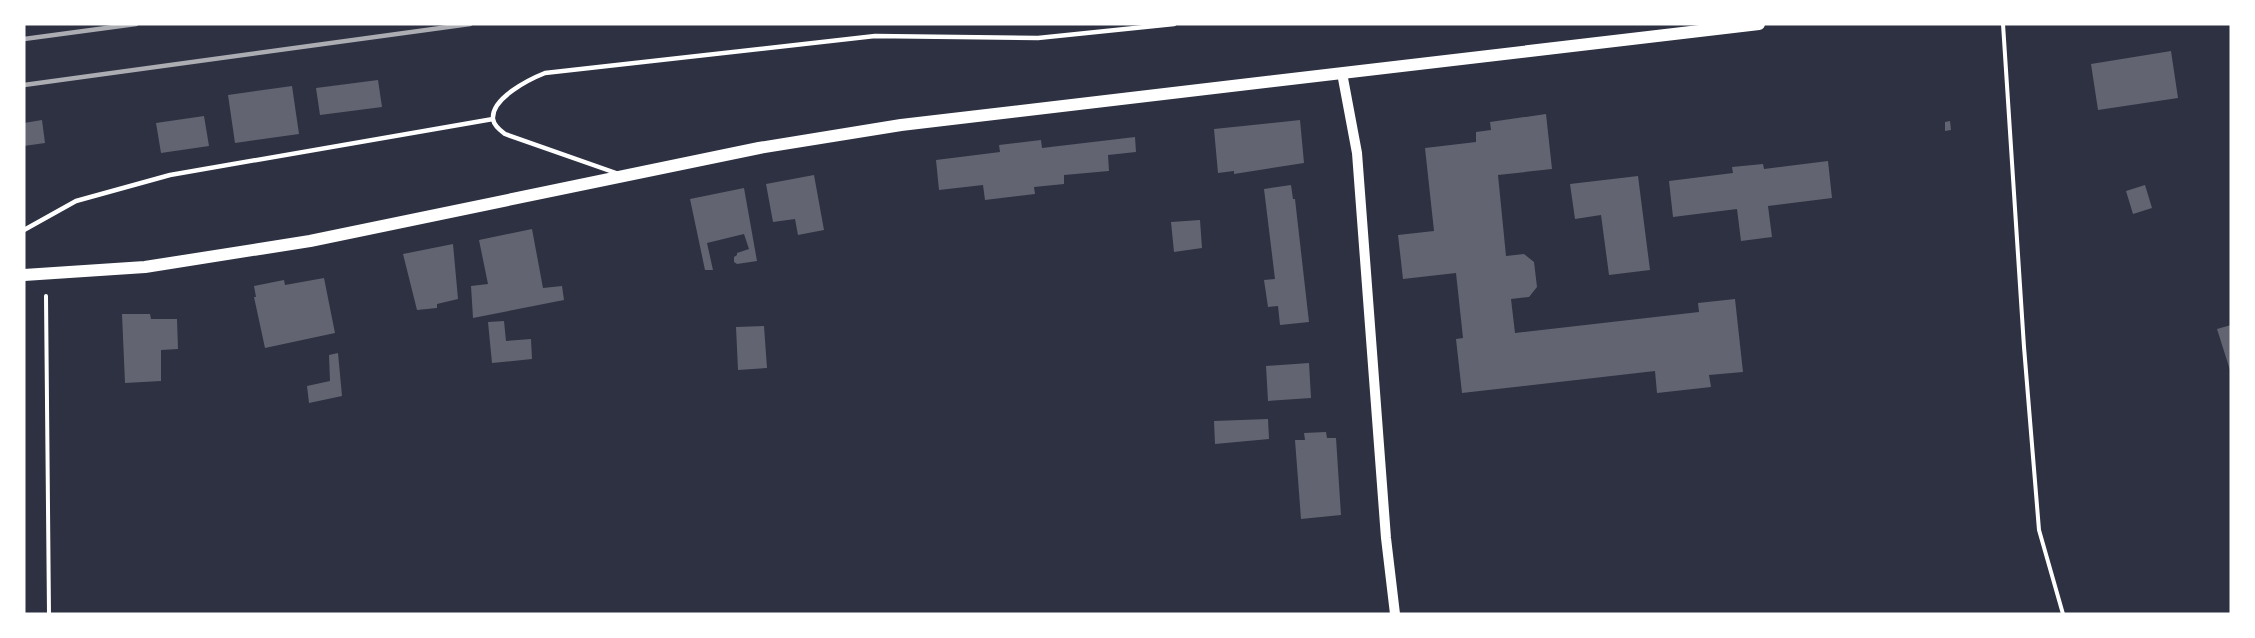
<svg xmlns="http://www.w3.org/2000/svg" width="2255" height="638" font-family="'Public Sans',sans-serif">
  <rect width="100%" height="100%" fill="#2d3142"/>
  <path fill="#626471" d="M2171 51 2178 98 2098 110 2091 64Z
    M378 80 382 107 320 115 316 88Z
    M292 86 299 134 235 143 228 95Z
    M1546 114 1552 169 1498 175 1506 256 1524 254 1534 262 1537 287 1529 297 1511 299 1515 333 1699 312 1698 303 1735 299 1743 372 1709 375 1711 387 1657 393 1655 371 1462 393 1456 339 1463 338 1456 273 1403 279 1398 235 1434 231 1425 148 1476 142V132L1491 130 1490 122Z
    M204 116 209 146 161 153 156 123Z
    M42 120 45 143 24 146V123Z
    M1300 120 1304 163 1234 174V171L1218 173 1214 129Z
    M1950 121 1951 130 1945 131V122Z
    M1135 137 1136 152 1108 155 1109 171 1064 175V184L1034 187 1035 194 985 200 983 185 939 190 936 160 1000 152 999 145 1041 140 1042 148Z
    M1828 161 1832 198 1768 206 1772 237 1741 241 1737 209 1673 217 1669 181 1733 173 1732 167 1763 164 1764 169Z
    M814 175 824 230 798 235 795 219 773 222 766 184Z
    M1638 176 1650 270 1609 275 1601 215 1575 219 1570 184Z
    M1291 185 1293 199H1295L1309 322 1280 325 1278 306 1268 307 1264 280 1275 279 1264 189Z
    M2145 185 2152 208 2133 214 2126 191Z
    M744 188 757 261 737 264 734 262V257L737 255V253L749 249 744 234 707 243 713 270H705L690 199Z
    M1200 220 1202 248 1174 252 1171 222Z
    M532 229 543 288 562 286 564 300 473 318 471 286 488 284 479 240Z
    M453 244 458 299 437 304V308L417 310 403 254Z
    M324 278 335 333 265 348 254 297H256L254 286 284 280 285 285Z
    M122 314H150L151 319H177L178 349 161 350V381L125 383Z
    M504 321 506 341 531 339 532 359 492 363 488 322Z
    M2231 325V370H2230L2217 329Z
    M764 326 767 368 738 370 736 327Z
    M338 353 342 396 309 403 307 386 330 381 329 355Z
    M1309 363 1311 398 1268 401 1266 366Z
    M1268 419 1269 439 1215 444 1214 421Z
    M1326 432 1327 438H1336L1341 515 1301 519 1295 440H1305L1304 433Z"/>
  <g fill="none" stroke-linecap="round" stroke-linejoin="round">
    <path stroke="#fff" stroke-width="4" d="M2003 24 2024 347 2039 530 2063 614
      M46 296 49 614"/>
    <path stroke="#fff" stroke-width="4.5" d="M616 173 505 134C500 130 494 126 493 119 491 98 530 79 545 73L875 36 1038 38 1174 24
      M24 230 76 201 170 175 493 119"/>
    <path stroke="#fff" stroke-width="10" d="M1342 73 1357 153 1386 538 1395 614"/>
    <path stroke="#fff" stroke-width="12" d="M24 275 145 267 310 241 759 148 901 125 1759 24"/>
    <path stroke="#abadb3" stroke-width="4.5" d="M24 39 136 24
      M24 85 470 24"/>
  </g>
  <rect width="2255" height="638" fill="none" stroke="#ffffff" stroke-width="51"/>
</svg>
